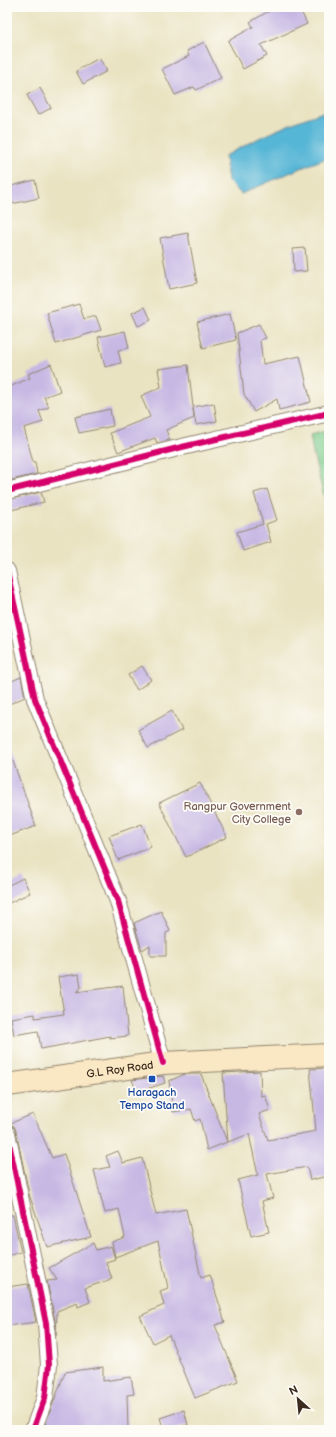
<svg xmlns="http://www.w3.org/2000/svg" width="336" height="1437" font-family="'Balsamiq Sans',sans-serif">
  <rect width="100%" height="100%" fill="#fdfcf7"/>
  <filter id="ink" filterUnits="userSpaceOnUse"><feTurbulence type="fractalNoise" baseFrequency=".025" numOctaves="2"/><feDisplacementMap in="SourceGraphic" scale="8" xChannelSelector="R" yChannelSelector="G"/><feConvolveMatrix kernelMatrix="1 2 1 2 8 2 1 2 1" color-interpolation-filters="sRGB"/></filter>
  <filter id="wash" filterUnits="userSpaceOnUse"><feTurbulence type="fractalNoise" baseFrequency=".012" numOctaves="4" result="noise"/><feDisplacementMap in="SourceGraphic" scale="16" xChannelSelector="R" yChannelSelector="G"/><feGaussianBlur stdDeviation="0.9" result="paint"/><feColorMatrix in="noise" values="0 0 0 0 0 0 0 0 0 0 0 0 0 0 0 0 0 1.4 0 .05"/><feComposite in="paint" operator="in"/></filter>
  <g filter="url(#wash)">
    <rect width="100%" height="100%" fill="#eae3c2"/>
    <path fill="#7ecc8c" stroke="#5c7b55" d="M329 430V516L313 453 310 435Z"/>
    <path fill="#57b6d6" stroke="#49707a" d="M329 110V157L296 170 241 194 228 181 225 156 263 136 295 122Z"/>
    <g id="blocks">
      <path fill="#c6b7e3" d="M276 7H299L307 24 261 45 267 56 243 69 228 41 253 27 250 22Z
        M204 42 221 78 196 90 194 87 175 95 162 69 189 56 187 51Z
        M99 58 107 71 83 84 76 71Z
        M40 88 51 108 38 115 27 95Z
        M35 180 39 198 7 205V187Z
        M188 233 197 283 169 289 160 238Z
        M305 248 307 271 294 272 293 249Z
        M79 304 84 319 96 316 101 330 56 344 47 313Z
        M145 307 151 320 138 326 132 313Z
        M230 314 236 340 203 348 197 322Z
        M259 324 266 338 260 340 263 364 300 356 311 402 279 410 277 399 254 412 244 394 237 333Z
        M125 331 129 348 118 350 121 363 105 367 98 337Z
        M51 364 60 391 44 397 49 407 39 411 43 422 24 428 33 462H35L37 474 7 481V388L30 378 28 374Z
        M188 365 193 407 214 403 217 421 196 425 193 408 194 418 166 430 170 440 157 443 155 438 118 452 110 433 150 417 141 396 161 387 158 369Z
        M110 409 113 426 79 433 75 417Z
        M267 489 277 520 266 524 271 542 243 551 237 532 263 524 254 493Z
        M41 492 44 502 7 511V500Z
        M142 666 151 680 137 690 128 675Z
        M21 677 25 697 7 705V683Z
        M172 711 182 730 148 748 138 730Z
        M9 750 36 826 7 837V751Z
        M200 783 227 837 186 857 159 803Z
        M142 824 151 847 118 860 109 836Z
        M23 878 30 893 7 904V886Z
        M161 911 170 931 166 933V956H150V945L142 950 134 923Z
        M79 974 81 988 76 992 123 986 128 1036 110 1038V1036L41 1049 38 1031 14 1035 11 1018 35 1014V1018L64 1014 58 977Z
        M329 1068V1176L310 1180 307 1167 267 1174 273 1198 262 1201 269 1232 251 1236 238 1180 258 1175 249 1134 228 1142 223 1073 260 1071 261 1096 265 1095 270 1110 259 1114 268 1140 316 1131 310 1069Z
        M185 1074H201L227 1142 207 1150 200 1119 195 1121 191 1109 173 1112 169 1081Z
        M163 1076 165 1083 137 1092 132 1080Z
        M33 1114 52 1158 64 1154 91 1237 47 1247 29 1194 16 1131 14 1126 9 1124Z
        M118 1151 123 1163 142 1158 156 1215 186 1209 201 1278 210 1275 225 1322 215 1325 238 1381 195 1398 169 1335 153 1343 140 1316 164 1305 160 1291 168 1288 158 1241 115 1257 112 1242 125 1237 119 1209 105 1213 94 1170 110 1167 106 1156Z
        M7 1215H13L21 1252 7 1256Z
        M93 1243 96 1250 111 1246 115 1259 106 1262 112 1279 85 1288 90 1302 78 1307 77 1303 57 1311 56 1336 55 1321 47 1281 57 1280 49 1268Z
        M28 1284 36 1322 7 1326V1287Z
        M103 1367V1381L131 1377 134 1394 127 1395 128 1430H43L65 1372Z
        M184 1410 188 1425 171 1430H164L160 1418Z"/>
    </g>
  </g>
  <g filter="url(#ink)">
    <use href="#blocks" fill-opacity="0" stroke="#928670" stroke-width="1"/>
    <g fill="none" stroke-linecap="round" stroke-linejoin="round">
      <defs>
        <path id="minor" d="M7 491 182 447 329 413
          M7 571 35 699 118 901 163 1063
          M7 1133 46 1323 49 1365 45 1398 33 1430"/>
        <g id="secondary">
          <path id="s1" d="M7 1085 163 1063 329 1055"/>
        </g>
      </defs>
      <use href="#minor" stroke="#928670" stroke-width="18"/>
      <use href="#secondary" stroke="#928670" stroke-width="24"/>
      <use href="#minor" stroke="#fff" stroke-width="16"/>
      <use href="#secondary" stroke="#fae7c3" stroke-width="22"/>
      <defs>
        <path id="cycleway" d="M7 491 182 447 329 413
          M7 571 35 699 118 901 163 1063
          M7 1133 46 1323 49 1365 45 1398 33 1430"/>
      </defs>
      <use href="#cycleway" stroke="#fdfcf7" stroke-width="8"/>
      <use href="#cycleway" stroke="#d6006c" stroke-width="6"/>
    </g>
  </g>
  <circle fill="#8d6e63" stroke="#fdfcf7" stroke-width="1.5" cx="299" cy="812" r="4"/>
  <rect fill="#1a4fb4" stroke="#fdfcf7" stroke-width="1.5" x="148" y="1075" width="8" height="8" rx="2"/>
  <g text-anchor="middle" stroke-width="3.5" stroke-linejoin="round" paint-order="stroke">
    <g font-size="11" fill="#785e54" stroke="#fdfcf7" text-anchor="end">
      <text x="291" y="810">Rangpur Government<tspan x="291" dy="13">City College</tspan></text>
    </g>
    <g font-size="11" fill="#3b2a1e" stroke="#fdfcf7">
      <text dy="4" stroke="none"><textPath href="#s1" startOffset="114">G.L Roy Road</textPath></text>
    </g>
    <g font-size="11" fill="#164399" stroke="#fdfcf7">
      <text x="152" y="1096">Haragach<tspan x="152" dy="13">Tempo Stand</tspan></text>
    </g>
  </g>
  <rect width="336" height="1437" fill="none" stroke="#fdfcf7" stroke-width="24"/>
  <g transform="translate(298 1399) rotate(333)" stroke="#fdfcf7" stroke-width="3" paint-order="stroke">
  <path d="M0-3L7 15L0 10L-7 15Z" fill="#3b2a1e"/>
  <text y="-6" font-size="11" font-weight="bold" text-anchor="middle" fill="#3b2a1e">N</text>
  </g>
</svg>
